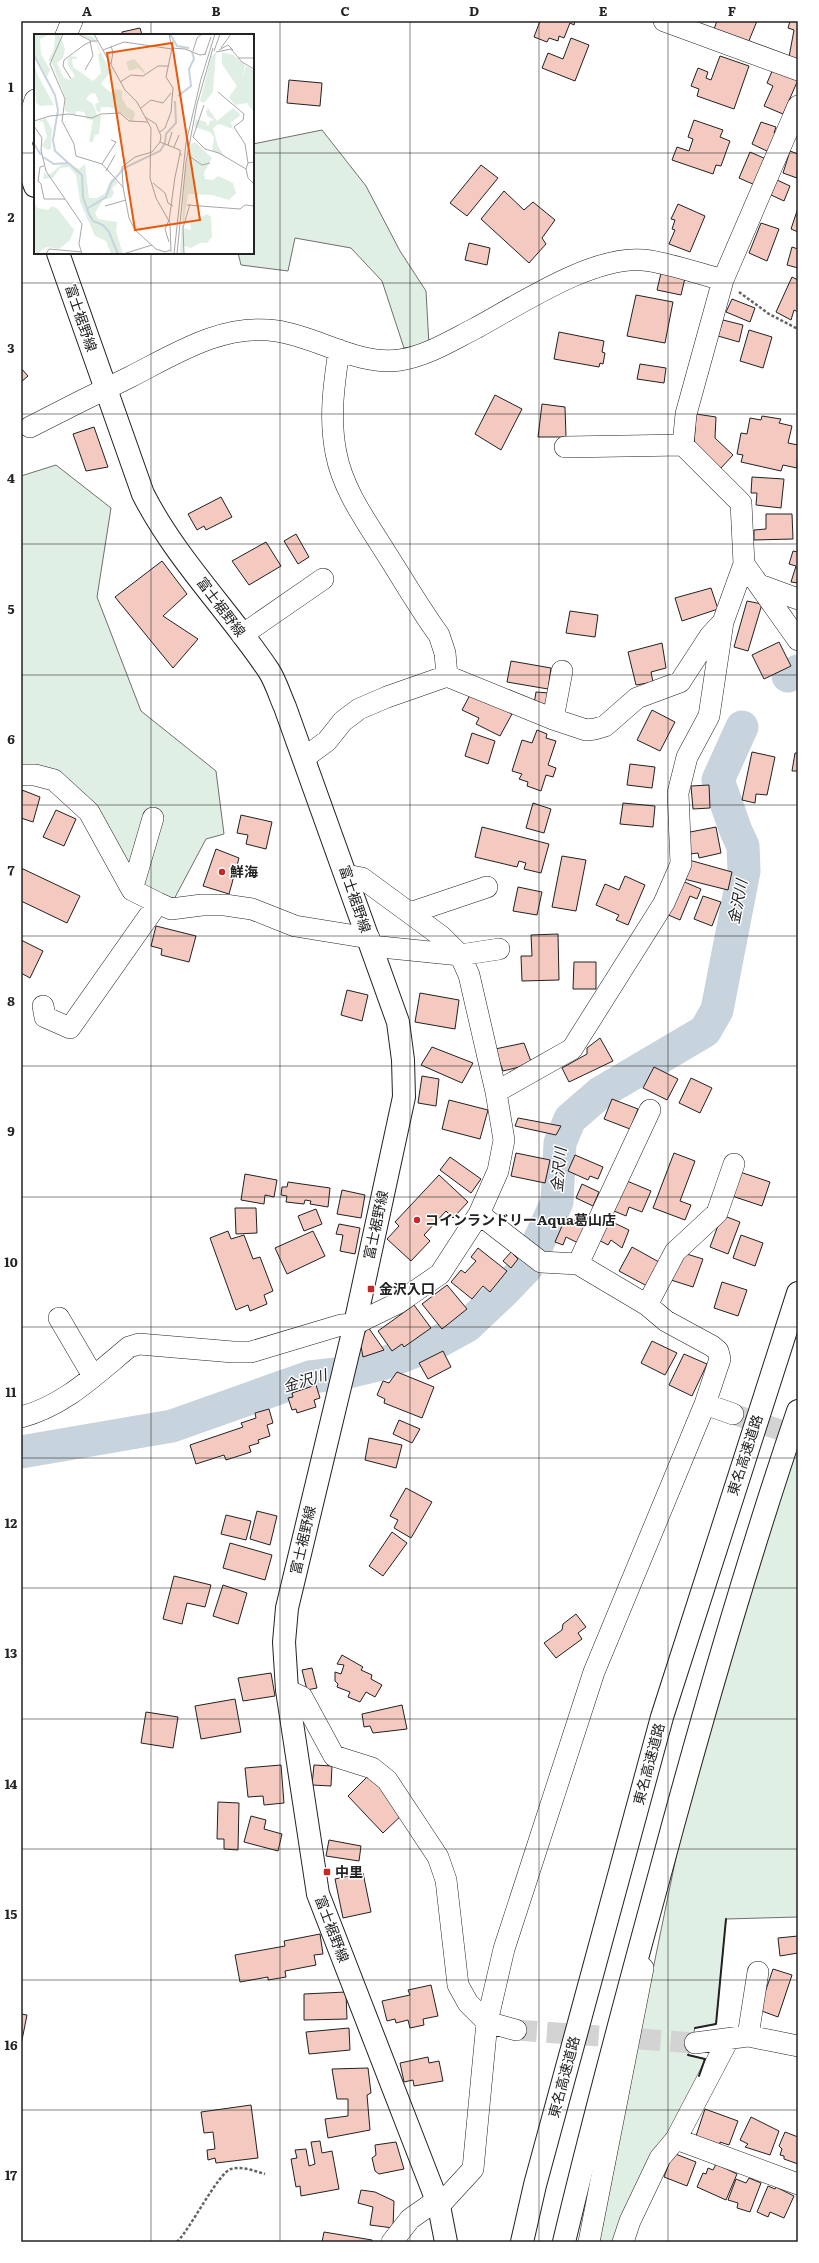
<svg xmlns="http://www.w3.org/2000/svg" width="819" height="2263" font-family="Literata,'Noto Sans JP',serif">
  <rect width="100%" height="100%" fill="#fff"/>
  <path fill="#e0efe3" stroke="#6f6f6f" d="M322 130 366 186 400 251 426 291 429 345 404 348 382 281 351 248 295 238 288 271 241 265 238 253H253V144Z
    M56 465 111 508 97 597 141 711 216 771 224 834 206 839 172 903 138 886 61 774 21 769V476Z
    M798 1433V1917L726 1919 716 2024 695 2028 688 2055 705 2059 687 2103 616 2242H597L681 1833 739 1623Z"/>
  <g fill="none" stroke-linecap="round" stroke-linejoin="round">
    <path stroke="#c7d3dd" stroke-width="33" d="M788 676 798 671
      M21 1452 172 1426 310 1377 344 1373 382 1364 436 1343 467 1326 503 1292 527 1267 557 1202 560 1143 570 1119 600 1093 705 1031 717 1010 744 871 743 846 736 831 718 780 742 727"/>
  </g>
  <path fill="#f3c9c0" stroke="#222" d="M540 21H575L574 25 570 23 564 38 559 36 558 41 549 38 547 42 534 37Z
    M717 21H757L748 43 714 29Z
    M790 21H798V59L789 57 794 30 788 28Z
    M140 28 142 35H122V32Z
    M571 38 589 45 575 81 542 68 548 53 563 59Z
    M720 56 749 66 734 109 697 96 699 89 691 86 698 68 708 72 706 78 711 80Z
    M773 69 798 80 783 114 764 106 773 86 767 83Z
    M289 80 322 83 320 106 287 103Z
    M694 120 723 130 720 137 730 141 721 166 716 165 713 174 672 160 677 147 689 151 693 139 688 137Z
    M761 122 776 127 774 133 778 135 769 152 752 144Z
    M790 151 798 154 797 178 783 173Z
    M750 152 766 159 755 185 739 178Z
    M481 165 498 178 467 216 450 203Z
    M777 180 790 186 784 201 771 195Z
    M504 191 524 210 533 202 555 220 542 238 546 244 529 263 481 219Z
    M678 204 705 216 690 252 669 244 675 230 672 229 675 220 671 219Z
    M798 208V232L791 229Z
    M761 223 779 229 767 261 749 253Z
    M469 243 490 248 487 265 465 260Z
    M792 247 798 249V268L787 265Z
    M661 273 685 278 681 295 657 290Z
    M792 277 798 280V312L794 310 791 320 776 312Z
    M636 295 673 302 665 343 627 336Z
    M732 299 755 308 750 322 726 312Z
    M723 320 743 325 739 342 718 336Z
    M749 330 772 337 763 368 740 361Z
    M559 332 604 341 602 352 605 353 603 364 600 363 599 367 554 359Z
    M640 364 666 368 664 383 637 379Z
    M21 368 28 376 21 382Z
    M495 395 522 409 501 450 475 434Z
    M542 404 565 407 566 437H538Z
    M696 414 716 417 715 438 733 455 721 468 694 445Z
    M762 416 781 419 779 423 792 426 788 443 798 445 797 468 783 465 781 471 741 462 743 455 737 454 741 433 747 434 750 418 761 420Z
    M94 427 108 467 86 471 73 434Z
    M752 477 784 479 781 508 756 505 757 493H751Z
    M221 497 232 517 206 530 204 526 197 530 188 514Z
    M766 514H792L793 539 754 540V530L766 529Z
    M296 534 309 557 298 564 284 541Z
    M266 542 281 566 249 585 232 561Z
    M793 551 798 552V583L791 582 796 566 789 564Z
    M162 561 187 594 163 616 198 639 173 668 115 597Z
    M711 588 718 609 682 621 675 598Z
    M747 601 762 604 748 651 734 647Z
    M570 611 598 615 595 637 566 633Z
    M779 642 791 666 764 679 752 655Z
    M662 643 666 668 651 672 653 682 636 685 628 652Z
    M511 661 551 668 548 689 507 682Z
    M536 692 549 693 547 706 534 704Z
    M471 693 512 714 500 736 476 724 479 718 462 710Z
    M652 710 675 722 660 751 637 740Z
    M537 730 547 734 546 738 556 741 548 765 556 768 553 777 546 775 541 791 527 786 528 782 519 779 522 774 512 771 522 740 532 743Z
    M472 733 495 741 488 764 465 756Z
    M752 752 775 757 767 795 756 794 755 803 742 800Z
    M795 753H798V771H792Z
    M630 764 655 767 652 788 627 785Z
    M709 785 710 808 693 809 691 786Z
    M22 790 40 797 33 822 21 818Z
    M533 803 551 809 544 833 526 828Z
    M623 803 655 806 653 827 620 824Z
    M56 810 76 819 64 846 43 837Z
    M241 815 272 822 266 849 246 844 248 835 237 833Z
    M482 827 549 844 541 873 524 869 526 863 519 861 517 867 475 857Z
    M716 827 721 853 699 858 698 853 690 854 685 833Z
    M216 849 239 858 229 894 203 886Z
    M562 856 586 860 576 911 552 907Z
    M689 860 732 872 728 890 684 879Z
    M21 868 80 896 67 923 21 901Z
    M625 876 645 885 628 925 616 920 619 915 596 905 605 884 619 890Z
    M680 880 701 889 697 899 690 896 680 920 666 914Z
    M518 887 542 892 537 915 513 911Z
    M703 896 721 902 712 926 694 919Z
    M156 926 196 936 189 962 161 955 162 949 151 946Z
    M558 934 559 980 522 981 521 956H532L531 935Z
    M21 940 43 951 30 978 21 973Z
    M574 962H596V989H573Z
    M347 990 368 995 362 1021 341 1015Z
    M420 993 459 1000 455 1029 415 1022Z
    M600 1038 613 1061 569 1082 562 1068 587 1054V1048Z
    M524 1043 532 1064 503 1071 495 1049Z
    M432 1047 473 1063 462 1083 421 1065Z
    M654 1067 678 1079 667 1100 643 1088Z
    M422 1076 439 1079 436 1106 418 1103Z
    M691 1078 712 1088 700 1113 679 1103Z
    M612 1099 638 1109 630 1129 604 1119Z
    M449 1100 488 1110 480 1139 442 1129Z
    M518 1118 561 1126 556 1135 515 1126Z
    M516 1153 550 1160 545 1183 511 1176Z
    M674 1153 695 1161 680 1201 691 1205 685 1220 653 1208Z
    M575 1155 603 1167 598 1179 590 1176 588 1180 568 1171Z
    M450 1157 481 1179 471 1193 440 1170Z
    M740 1172 770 1182 762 1206 732 1196Z
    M245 1174 277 1180 274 1197 265 1195 264 1204 241 1200Z
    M439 1175 468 1202 453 1218 446 1211 424 1235 430 1241 411 1261 387 1239 399 1226 395 1222Z
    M627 1181 651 1191 642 1212 629 1207 626 1216 614 1211Z
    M288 1182 330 1188 328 1207 310 1204 311 1201 305 1200 304 1204 286 1202 287 1196 281 1195 282 1187H287Z
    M582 1184 599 1192 593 1206 576 1198Z
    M342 1190 365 1195 361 1218 337 1214Z
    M235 1208H256L257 1233 236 1234Z
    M316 1209 322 1224 304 1231 298 1216Z
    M722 1215 740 1222 728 1254 710 1247Z
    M566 1217 586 1226 578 1243 566 1237 563 1245 555 1242Z
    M604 1218 629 1230 622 1248 611 1240 608 1245 595 1238Z
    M339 1224 360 1228 355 1254 340 1251 343 1235 336 1234Z
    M228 1231 231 1239 244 1235 253 1259 260 1257 273 1291 264 1295 267 1304 250 1311 248 1305 236 1310 210 1238Z
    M313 1231 325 1256 287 1274 275 1248Z
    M741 1235 763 1243 755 1266 733 1258Z
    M632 1247 659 1262 647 1286 619 1271Z
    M478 1248 507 1271 490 1292 483 1286 472 1299 451 1282 461 1270 465 1273 476 1261 471 1257Z
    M511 1252 518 1259 511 1268 503 1261Z
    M680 1252 703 1259 693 1287 671 1280Z
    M722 1282 747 1290 738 1316 714 1308Z
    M447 1285 467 1309 442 1329 422 1304Z
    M414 1305 431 1328 404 1347 402 1344 392 1351 378 1331Z
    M368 1327 384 1350 363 1357 360 1341Z
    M652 1341 677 1353 665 1375 641 1363Z
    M443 1351 451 1367 428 1379 419 1363Z
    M684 1354 707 1364 692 1396 669 1385Z
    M397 1372 434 1387 422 1418 384 1403 385 1399 377 1395 383 1381 389 1383Z
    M316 1385 320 1398 314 1400 316 1407 297 1413 296 1409 292 1410 288 1398 293 1397 292 1393Z
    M269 1409 273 1423 267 1425 270 1436 258 1440 259 1443 249 1446 251 1452 226 1460 224 1455 196 1464 190 1445 243 1427 241 1423 256 1418 255 1413Z
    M399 1420 420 1429 412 1443 393 1434Z
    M369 1438 402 1445 396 1468 365 1460Z
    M406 1488 432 1502 411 1538 394 1528 398 1520 390 1516Z
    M257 1511 277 1516 270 1545 250 1539Z
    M226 1515 251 1521 246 1540 221 1534Z
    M392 1532 407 1543 383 1576 369 1566Z
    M230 1543 272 1555 265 1580 223 1568Z
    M174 1576 211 1585 205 1607 187 1603 182 1624 163 1619Z
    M223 1585 247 1593 238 1624 213 1616Z
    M576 1614 586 1627 578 1633 582 1639 556 1658 544 1643 562 1630 563 1624Z
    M342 1655 363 1667 361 1670 372 1675 371 1679 382 1685 375 1697 366 1692 360 1702 348 1697 350 1692 337 1687 338 1684 335 1681V1672L341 1674 344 1665 337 1664Z
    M312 1668 317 1688 307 1690 302 1670Z
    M271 1673 275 1696 243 1701 238 1678Z
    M235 1699 241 1732 201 1739 195 1706Z
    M402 1705 407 1729 373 1733 370 1726 364 1727 362 1714Z
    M146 1712 178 1717 173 1748 141 1743Z
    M281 1765 284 1803 264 1805 263 1796 248 1797 245 1768Z
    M314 1765 332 1766 331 1786 312 1785Z
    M370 1774 406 1811 383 1833 348 1796Z
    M218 1802 239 1803 238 1850 224 1849V1839H217Z
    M251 1816 266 1820 264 1829 282 1834 278 1851 244 1842Z
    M329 1840 361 1846 359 1861 326 1856Z
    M363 1873 371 1912 343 1918 335 1879Z
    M320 1934 323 1954 314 1955 316 1965 285 1971 286 1977 268 1980V1977L240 1982 235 1955 285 1946 284 1941Z
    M798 1936V1953L780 1956 778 1938Z
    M773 1969 792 1975 778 2017 759 2010Z
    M431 1985 438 2016 423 2019 424 2025 410 2028 408 2020 396 2023 395 2019 387 2021 382 2001 410 1995 408 1990Z
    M346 1992 347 2019 304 2020V1994Z
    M21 2014 27 2015 21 2045Z
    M349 2028 350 2050 309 2054 306 2032Z
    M428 2057 429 2063 439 2061 443 2081 414 2086 413 2080 404 2082 400 2063Z
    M368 2068 371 2093 367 2095 370 2130 328 2138 325 2119 348 2116V2099H337L332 2069Z
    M251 2105 258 2158 216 2163 215 2158 208 2160 207 2150 215 2149 213 2132 204 2133 201 2112Z
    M705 2109 738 2121 729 2145 720 2142V2146L696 2136Z
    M751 2117 779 2131 770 2155 745 2147 748 2144 740 2140Z
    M785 2132 798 2137V2164L784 2159V2156L780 2155 782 2149 779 2146Z
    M320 2141 322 2153 332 2151 339 2189 301 2196 300 2186 296 2187 291 2159 297 2158 295 2150 306 2149 309 2166 315 2164 311 2142Z
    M396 2142 404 2169 379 2174 375 2171 372 2158 376 2155 375 2145Z
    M673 2153 696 2162 687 2186 664 2177Z
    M716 2164 737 2174 726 2200 697 2187 703 2173 706 2174 708 2168 713 2170Z
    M749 2178 761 2183 750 2212 737 2208 738 2203 728 2200 736 2179 746 2183Z
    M768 2186 775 2189 776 2187 794 2196 784 2218 770 2212 768 2217 757 2212Z
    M361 2190 375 2192 394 2201 393 2228 370 2225 373 2207 358 2203Z
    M324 2232 372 2240V2242H322Z"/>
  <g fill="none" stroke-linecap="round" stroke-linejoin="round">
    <path stroke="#d3d3d3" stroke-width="21" stroke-dasharray="21 10" stroke-linecap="butt" d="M733 1414 798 1436
      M516 2030 695 2043"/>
    <defs>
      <path id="minor" d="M664 21 798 70
        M66 35 72 21
        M21 144 35 100
        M339 350C334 384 329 418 336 453 343 490 366 521 386 553 404 581 420 609 439 635L445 653 447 676
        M30 427C63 410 97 393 130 377 177 353 223 323 277 331 318 337 358 366 400 360 427 356 452 340 476 328 520 304 594 255 643 260 666 262 700 274 723 280
        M565 447 683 445
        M744 564 798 640
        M760 585 798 599
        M242 635 323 579
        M553 719 562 671
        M304 758 327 741 343 721 359 709 387 697 447 676 553 719 586 730 595 729 605 726 637 698 680 682 710 636 723 622
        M21 775H35L54 780 89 812 132 890 158 903 171 909 202 905H225L252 909 295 926 369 938
        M132 890 153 818
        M410 913 487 887
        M371 946 460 955 499 949
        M43 1006 45 1017 70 1028 158 903
        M496 1092 572 1049 664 903 681 864 678 793 687 757 709 716 723 622 744 564 741 503 683 445 686 414 723 280 798 106
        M479 1214 541 1262 578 1264 647 1305 666 1321 712 1346 718 1351 720 1359 705 1404
        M578 1264 650 1110
        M647 1305 675 1252 717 1213 734 1164
        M59 1318 93 1376
        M21 1417C64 1406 95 1375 129 1347L139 1344 233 1352H251L341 1325 355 1324 398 1303 440 1274 479 1214 498 1171 504 1140 496 1092 469 975 460 955 441 936 362 878 346 875
        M287 1690 302 1697 334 1756 372 1768 387 1780 438 1857 446 1880 458 1985 468 2003 487 2022 516 2030
        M748 2036 758 1972
        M695 2043 748 2036 798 2046
        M676 2139 798 2184
        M439 2206 473 2169 487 2022 504 1949 594 1672 705 1404 733 1414
        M392 2242 410 2219 437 2200
        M589 2242 643 1968
        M623 2242 630 2221 660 2158 676 2139 728 2040"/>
      <path id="major" d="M21 145 35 186
        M58 253 143 494C176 559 229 611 269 671 276 682 280 696 285 707L398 1022 403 1060 404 1097 355 1324 287 1608 284 1642 287 1690 318 1894 439 2206 446 2242"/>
      <path id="highway" d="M522 2242 535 2185 662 1717 798 1293
        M564 2242C593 2120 626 1998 659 1877 701 1720 746 1564 798 1411"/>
    </defs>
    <use href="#minor" stroke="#222" stroke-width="22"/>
    <use href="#major" stroke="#222" stroke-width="24"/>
    <use href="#highway" stroke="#222" stroke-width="24"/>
    <path stroke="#646464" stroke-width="2.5" stroke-dasharray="3 2" stroke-linecap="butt" d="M739 292 769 314 798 329
      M177 2242C191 2228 218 2173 231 2169 242 2166 255 2171 265 2174"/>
    <use href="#minor" stroke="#fff" stroke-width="21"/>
    <use href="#major" stroke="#fff" stroke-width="22"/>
    <use href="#highway" stroke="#fff" stroke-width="22"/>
    <path stroke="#222" stroke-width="2" d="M695 2028 716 2024 726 1919
      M688 2055 705 2059 699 2076"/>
  </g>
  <path fill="none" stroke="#222" stroke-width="1" stroke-opacity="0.55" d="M151 21V35M280 21V2242M410 21V2242M539 21V2242M668 21V2242M21 153H35M253 153H798M151 253V2242M21 283H798M21 414H798M21 544H798M21 675H798M21 805H798M21 936H798M21 1066H798M21 1197H798M21 1327H798M21 1458H798M21 1588H798M21 1719H798M21 1849H798M21 1980H798M21 2110H798"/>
  <g fill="#c62828" stroke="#fff" stroke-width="1.5">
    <circle cx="222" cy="872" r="4"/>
    <circle cx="417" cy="1220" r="4"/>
    <rect x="367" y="1285" width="8" height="8" rx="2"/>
    <rect x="323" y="1868" width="8" height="8" rx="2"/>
  </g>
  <g text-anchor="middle" stroke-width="3" stroke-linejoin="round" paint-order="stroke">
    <g font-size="14" fill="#222" stroke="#fff">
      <text transform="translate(81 318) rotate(71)" y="5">富士裾野線</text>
      <text transform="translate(221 607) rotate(53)" y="5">富士裾野線</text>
      <text transform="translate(355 899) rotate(71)" y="5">富士裾野線</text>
      <text transform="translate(376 1225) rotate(-78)" y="5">富士裾野線</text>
      <text transform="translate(745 1455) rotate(-72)" y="5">東名高速道路</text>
      <text transform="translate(303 1540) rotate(-77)" y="5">富士裾野線</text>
      <text transform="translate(649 1764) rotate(-75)" y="5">東名高速道路</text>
      <text transform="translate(332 1929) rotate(69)" y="5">富士裾野線</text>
      <text transform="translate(564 2077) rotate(-75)" y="5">東名高速道路</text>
    </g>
    <g font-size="14" font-weight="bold" fill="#222" stroke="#fff" text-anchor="start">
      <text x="230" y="877">鮮海</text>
      <text x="425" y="1225">コインランドリーAqua葛山店</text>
      <text x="379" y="1294">金沢入口</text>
      <text x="335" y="1877">中里</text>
    </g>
    <g font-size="15" font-style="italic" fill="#222" stroke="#fff">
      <text transform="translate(738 902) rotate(-79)" y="5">金沢川</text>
      <text transform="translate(559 1170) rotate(-85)" y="5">金沢川</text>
      <text transform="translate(305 1381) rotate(-16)" y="5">金沢川</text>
    </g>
  </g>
  <g transform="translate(34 34)">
    <rect width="220" height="220" fill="#fff"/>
    <path d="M0 0H16L6 5 7 20 16 36 13 43 0 19ZM21 0H26L31 15 29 24 23 29 30 44 36 46 41 42 34 31V25L37 22 43 23V25H38L39 33 59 47 67 39 64 20 66 19 62 9 45 0 60 3 76 38 67 50 76 58 83 55 88 57V64L93 73 100 77 101 81 98 88 88 79H83L84 76 75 73H67L66 79 62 76 61 70 65 68 61 59 56 60 52 65 59 70 63 81 67 82 65 100 61 101 59 108H55L59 86 53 85 50 78 42 77 41 81 31 77V63L17 27H14L20 15ZM182 18 179 58 170 69 166 67 177 23ZM188 18 199 21 211 31 208 45 212 32 220 36V78L213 69 201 71 195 63 203 52 188 30ZM100 25 110 36 111 40 104 34 95 37 92 28ZM0 30 4 42 20 71 6 72 2 68ZM174 74 183 87 199 74 207 81 197 88 199 95 185 90 179 94 184 112 191 123 178 116 180 103 176 98 160 93 162 85 172 88 174 93 176 87 180 86 173 82 172 77ZM12 84 18 96 17 115 14 116 8 112 13 102 9 88 4 87ZM161 108 178 124 170 139 171 145 179 146 184 142 199 149 202 159 195 166 178 161 154 160 149 194 157 196 156 189 173 180 177 183 178 203 173 209H166L157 214 150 212V220H146L151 137 157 110ZM34 130 45 135 51 130 55 164H63L71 159 78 144 84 149 78 154 80 159 77 164 69 166 61 179 64 185 83 188 82 197 89 220H77L72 207 61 202 46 168 42 141 35 133 26 134 19 144 9 145 10 139 15 141 27 131ZM0 166 3 174 14 176 18 172 24 175 40 196 36 206 25 215 12 213 3 220 0 213Z" fill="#e0efe3"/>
    <path fill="none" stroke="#c7d3dd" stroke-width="2" d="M136 0 143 12 155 14M0 21 21 61 24 76 19 106 21 117 48 141 49 163 55 180 59 187 69 191 75 198 84 220M144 62 157 52 155 35 160 25 158 18M0 110 7 121M9 123 20 130 35 129M54 174 72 163 77 149 90 134 126 117 131 109 132 100 142 89 141 67"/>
    <path fill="none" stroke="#a7a7a7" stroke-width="1" d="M29 0 16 30 31 65 28 87 40 110 42 122 68 130 89 153 95 184 101 196 122 215 131 218 136 216M44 0 57 7M60 0 91 56 103 68 117 94 116 144 122 164 136 189 137 218M138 14 151 15 166 21 172 20M187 14 197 0M69 16 90 8 138 15M185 16 194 11 199 16M159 17 163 4 168 0M180 17 186 0M182 18 197 15 208 28 220 35M171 20 177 3M204 24H220M77 30 79 18 77 12M51 36 59 22 56 7M37 45 29 32 30 26 50 11 58 7H64M86 48 97 41 109 42 124 32H134M184 58 210 80 209 86 200 93 211 110 214 129M170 71 159 103 171 115 185 119 212 135M107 74 117 66 129 69 137 59M0 87 16 82 35 80 58 84 67 80 86 79 95 87 114 88M0 92 8 104 7 116 12 137 48 190 45 210 48 220M126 98 131 94 137 78 139 54 132 43 138 14 135 0M126 108 146 116V120M134 111 138 98M140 113 145 101M155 122 168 131 176 129M220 128 214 129 212 135 214 144 220 150M68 130 82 108 77 106M10 132 6 133 4 147 7 150 10 165H31M72 137 81 121M119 149 131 159 134 169 139 172M89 153 88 133 101 123 118 118 126 108 127 102 122 90 111 83M153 171 206 175 211 171 220 172M71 172 92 166M135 186 131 195 135 208M135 187 141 143 146 120 148 121M12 220 15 215 48 218M89 220 118 211M140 220 152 109 167 45 181 0M143 220 152 128 163 70 179 14M150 220 149 194 156 170"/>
    <path fill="#e8590c" fill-opacity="0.15" stroke="#e8590c" stroke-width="2" d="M138 9 166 186 101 196 73 19Z"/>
    <rect width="220" height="220" fill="none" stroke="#222" stroke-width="2"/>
  </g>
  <rect width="819" height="2263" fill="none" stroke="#ffffff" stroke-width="44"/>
  <rect x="22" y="22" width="775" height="2219" fill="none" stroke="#222" stroke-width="1.5"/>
  <g font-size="13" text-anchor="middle" font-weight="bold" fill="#222">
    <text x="87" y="16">A</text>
    <text x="216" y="16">B</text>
    <text x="345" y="16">C</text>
    <text x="474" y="16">D</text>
    <text x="603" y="16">E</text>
    <text x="732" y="16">F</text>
    <text x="11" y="92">1</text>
    <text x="11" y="222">2</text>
    <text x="11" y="353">3</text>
    <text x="11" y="483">4</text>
    <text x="11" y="614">5</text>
    <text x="11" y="744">6</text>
    <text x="11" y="875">7</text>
    <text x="11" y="1006">8</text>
    <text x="11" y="1136">9</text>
    <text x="11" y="1267">10</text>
    <text x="11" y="1397">11</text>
    <text x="11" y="1528">12</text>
    <text x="11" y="1658">13</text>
    <text x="11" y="1789">14</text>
    <text x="11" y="1919">15</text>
    <text x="11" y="2050">16</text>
    <text x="11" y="2180">17</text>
  </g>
</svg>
